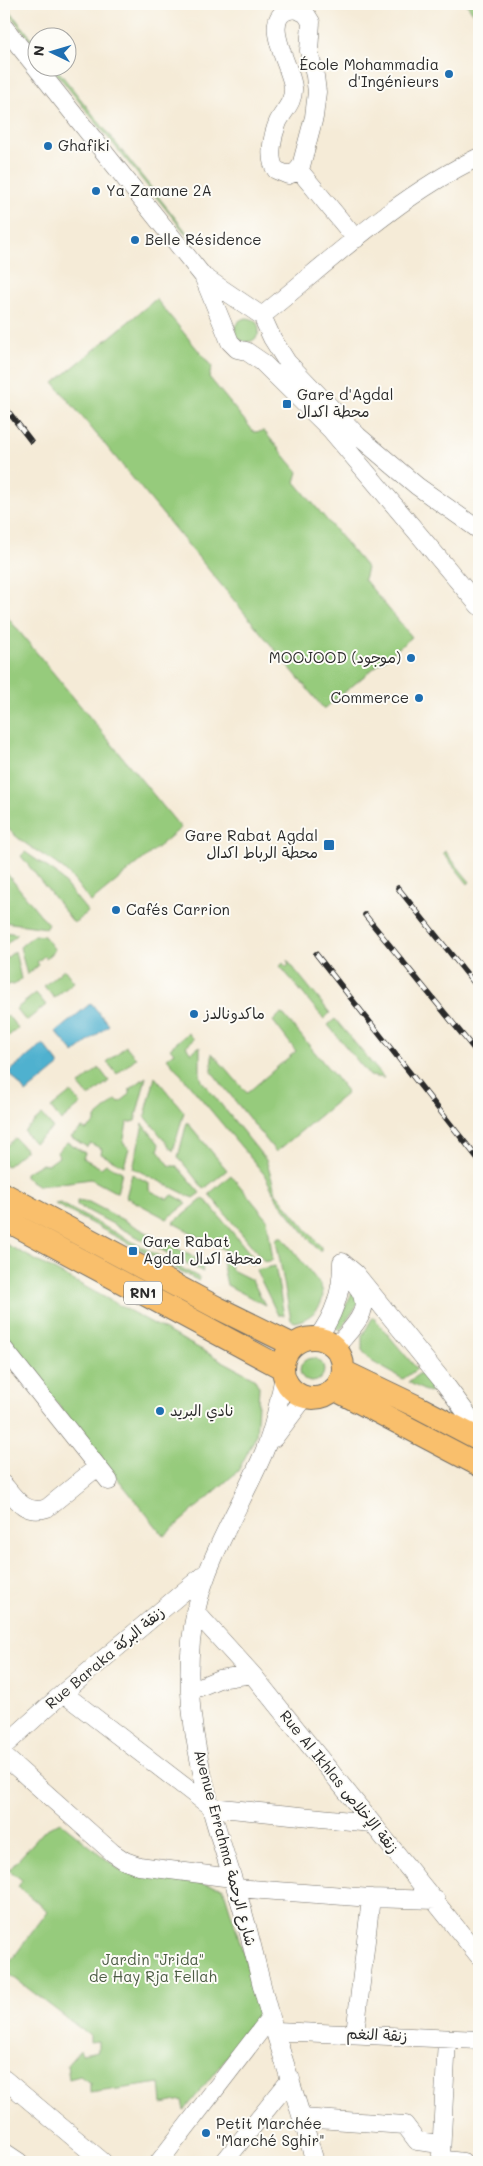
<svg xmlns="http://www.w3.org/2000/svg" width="483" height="2166" font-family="Mali,'Playpen Sans Arabic',sans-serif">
  <rect width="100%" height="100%" fill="#fdfcf7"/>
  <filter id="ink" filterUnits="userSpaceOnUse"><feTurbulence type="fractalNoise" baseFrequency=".02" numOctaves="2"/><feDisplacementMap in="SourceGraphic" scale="10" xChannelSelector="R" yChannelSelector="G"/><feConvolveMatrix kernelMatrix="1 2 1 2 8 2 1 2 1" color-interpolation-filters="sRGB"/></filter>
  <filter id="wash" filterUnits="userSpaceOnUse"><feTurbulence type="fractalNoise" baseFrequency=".0096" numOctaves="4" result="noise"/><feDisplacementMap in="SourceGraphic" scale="20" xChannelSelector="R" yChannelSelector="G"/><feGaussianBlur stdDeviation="1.12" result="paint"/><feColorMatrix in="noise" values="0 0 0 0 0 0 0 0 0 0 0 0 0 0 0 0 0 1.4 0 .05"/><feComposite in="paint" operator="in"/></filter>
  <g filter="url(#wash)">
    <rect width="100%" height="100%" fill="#f5ebd7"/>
    <path fill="#96cb7c" stroke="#607b54" d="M4 4 37 45V49L4 7Z
      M467 4H479V18L472 12Z
      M52 68H56L196 244H194Z
      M156 299 212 367 209 377 254 432 264 431 298 472 295 482 367 568 364 579 412 637 324 709 54 383Z
      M235 330a12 12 0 1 1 24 0a12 12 0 1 1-24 0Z
      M4 613 181 828 91 902C82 892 74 878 63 869 43 853 20 844 4 824Z
      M445 851 470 882 468 884 443 853Z
      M25 852 57 874 88 912 74 923 21 856Z
      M4 870 48 924 46 928 4 922Z
      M4 932 18 934 4 946Z
      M34 935 44 936 55 950 46 958 44 956 37 962 39 965 27 975 20 947Z
      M15 951 21 979 14 985 9 984 4 988V960Z
      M287 960 330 1013 324 1019 280 966 283 963 286 967 289 965Z
      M64 969 74 982 54 998 44 986Z
      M36 993 46 1005 26 1021 16 1009Z
      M280 1014 284 1015 347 1091 346 1094 276 1152 212 1072V1053L247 1093 296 1051 273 1021Z
      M8 1016 18 1028 4 1040V1019Z
      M335 1019 384 1078 370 1076 328 1025Z
      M188 1033 194 1039 186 1046 191 1053 200 1046V1074L202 1081 266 1160 276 1193 321 1247V1250H318L277 1199 264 1174 167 1058 174 1053 170 1048Z
      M126 1046 136 1058 117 1074 107 1062Z
      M99 1068 109 1081 89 1097 79 1085Z
      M146 1077 135 1121 127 1123 123 1143 129 1148 124 1166 101 1154 102 1149 90 1143 87 1147 71 1137 82 1128 86 1130 95 1123V1118L116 1100 120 1102 129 1095V1090Z
      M155 1077 184 1112 173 1151 145 1116Z
      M71 1092 81 1104 61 1121 51 1108Z
      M42 1115 53 1128 34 1143 24 1131Z
      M187 1122 227 1170 204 1189 178 1157Z
      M143 1124 160 1145 158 1150 170 1166H177L200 1193 193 1198 133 1168Z
      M15 1138 26 1150 6 1167 4 1164V1148Z
      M67 1142 85 1153 83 1158 101 1168 106 1164 122 1172 117 1193 91 1179 39 1186 25 1177V1173L41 1164 48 1165 59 1157 57 1152Z
      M132 1174 149 1183V1190L167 1199 173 1195 187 1203 167 1219 126 1197Z
      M231 1175 267 1219 273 1260 265 1262 209 1194Z
      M204 1198 258 1263 252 1264 173 1223Z
      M77 1200 89 1202 201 1261 203 1272 77 1205Z
      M60 1203 200 1278 199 1281 55 1204Z
      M278 1237H282L319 1283C331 1301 312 1319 295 1322L291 1320 276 1240Z
      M4 1243 254 1378 259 1387 256 1436 238 1471 164 1536 4 1338Z
      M221 1257 229 1261 232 1270 252 1280 265 1305 227 1285Z
      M275 1266 284 1315H278L256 1270Z
      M352 1293 360 1301 341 1329 338 1330 336 1325Z
      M373 1317 417 1369 403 1379 371 1361 362 1350V1336Z
      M300 1370a12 12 0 1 1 24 0a12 12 0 1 1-24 0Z
      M420 1373 434 1388 429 1393 408 1382Z
      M60 1822 121 1871 223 1887 262 2013 184 2111 182 2100 162 2104 160 2083 90 2093V2083L80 2076 69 2079 67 2065 80 2050 82 2054 98 2051V2041L90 2042V2036L4 1970 48 1911 18 1887 22 1880 9 1870 45 1830Z"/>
    <path fill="#50b1cf" stroke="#3e6e7d" d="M91 1003 109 1025 74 1053 56 1032Z
      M43 1044 60 1065 26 1093 9 1072Z"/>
  </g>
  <g filter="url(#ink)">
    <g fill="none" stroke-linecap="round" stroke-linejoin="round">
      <defs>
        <path id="minor" d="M296 9 306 14 311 22 309 51 315 76 317 92 314 117 301 166 296 172 288 175 276 170C267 159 273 134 278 122 284 110 294 102 293 88 293 69 254 12 296 9Z
          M4 27 203 276 230 342 237 349 246 351 262 362 330 429 479 606
          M299 170 356 239
          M206 278 262 316 272 338 287 362 358 436 417 486 479 530
          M262 316C331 260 398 196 479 157
          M342 1262 355 1273 445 1384 479 1430
          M317 1338C335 1315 342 1291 342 1262
          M335 1348C350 1329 377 1309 356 1285
          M4 1349 109 1481
          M284 1376C279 1401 274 1428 264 1452 242 1504 208 1555 196 1611 175 1703 208 1802 236 1889 250 1931 258 1974 270 2016 285 2065 301 2113 315 2162
          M274 1438 305 1397
          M4 1485C16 1500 26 1515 47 1508L96 1468
          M195 1611 252 1674 479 1956
          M190 1691 219 1679 252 1674
          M63 1693 211 1807 371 1823
          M4 1746 63 1693 207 1572
          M4 1756 113 1853 125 1861 139 1866 232 1878
          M236 1888 371 1898 436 1900
          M276 2031 479 2040
          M355 2034 371 1898
          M447 2039 441 2155 446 2160 463 2162
          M4 2079 103 2162
          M302 2118 405 2125 417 2141 440 2144
          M4 2152 19 2162
          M159 2162 271 2017
          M224 2162 291 2079"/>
        <path id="major" d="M4 1194 216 1307 293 1345
          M4 1219 282 1368
          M283 1368a30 30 0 1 1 60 0a30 30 0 1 1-60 0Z
          M343 1371 418 1407 479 1439
          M334 1389 479 1465"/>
      </defs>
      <use href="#minor" stroke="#726e67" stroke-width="19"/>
      <use href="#major" stroke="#726e67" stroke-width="24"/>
      <use href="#minor" stroke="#fff" stroke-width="18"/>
      <use href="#major" stroke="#f9bf6c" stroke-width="22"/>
      <defs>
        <path id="rail" d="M4 377 6 380
          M4 406 31 441
          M398 888 479 989
          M365 915 479 1055
          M316 954 479 1160"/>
      </defs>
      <use href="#rail" stroke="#2b2b2b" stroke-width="5.5"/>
      <use href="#rail" stroke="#fdfcf7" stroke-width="4" stroke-dasharray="11" stroke-linecap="butt"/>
    </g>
  </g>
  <g fill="#1f6fb2" stroke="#fdfcf7" stroke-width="2">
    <circle cx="449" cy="74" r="5"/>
    <circle cx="48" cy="146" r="5"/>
    <circle cx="96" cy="191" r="5"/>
    <circle cx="135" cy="240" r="5"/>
    <rect x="282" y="399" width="10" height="10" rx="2.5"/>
    <circle cx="411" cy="658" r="5"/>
    <circle cx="419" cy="698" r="5"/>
    <rect x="323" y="839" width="12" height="12" rx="2.5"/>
    <circle cx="116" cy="910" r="5"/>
    <circle cx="194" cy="1014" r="5"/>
    <rect x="128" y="1246" width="10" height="10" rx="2.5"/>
    <circle cx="160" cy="1411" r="5"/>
    <circle cx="206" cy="2133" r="5"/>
  </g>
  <g text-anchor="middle" stroke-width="4" stroke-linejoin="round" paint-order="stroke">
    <rect fill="#fdfcf7" stroke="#6a6a68" stroke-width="1" x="124" y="1281.5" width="38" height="23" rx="4"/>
    <g font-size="14" font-weight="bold" fill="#2b2b2b">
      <text x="143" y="1298">RN1</text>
    </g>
    <g font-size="15" fill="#2b2b2b" stroke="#fdfcf7" text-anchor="start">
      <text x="439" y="70" text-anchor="end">École Mohammadia<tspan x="439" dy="17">d'Ingénieurs</tspan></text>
      <text x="58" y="151">Ghafiki</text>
      <text x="106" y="196">Ya Zamane 2A</text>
      <text x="145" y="245">Belle Résidence</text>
      <text x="297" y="400">Gare d'Agdal<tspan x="297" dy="17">محطة اكدال</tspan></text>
      <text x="401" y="663" text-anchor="end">MOOJOOD (موجود)</text>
      <text x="409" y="703" text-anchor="end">Commerce</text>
      <text x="318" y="841" text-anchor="end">Gare Rabat Agdal<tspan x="318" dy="17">محطة الرباط اكدال</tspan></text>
      <text x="126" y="915">Cafés Carrion</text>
      <text x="204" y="1019">ماكدونالدز</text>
      <text x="143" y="1247">Gare Rabat<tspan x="143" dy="17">Agdal محطة اكدال</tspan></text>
      <text x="170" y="1416">نادي البريد</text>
      <text x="216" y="2129">Petit Marchée<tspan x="216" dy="17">"Marché Sghir"</tspan></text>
    </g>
    <g font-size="15" fill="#2b2b2b" stroke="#fdfcf7">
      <text transform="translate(105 1658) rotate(-40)" y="5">Rue Baraka زنقة البركة</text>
      <text transform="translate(339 1782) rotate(51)" y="5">Rue Al Ikhlas زنقة الإخلاص</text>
      <text transform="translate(225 1848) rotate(75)" y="5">Avenue Errahma شارع الرحمة</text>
      <text transform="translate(377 2035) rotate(3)" y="5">زنقة النغم</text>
    </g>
    <g font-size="15" fill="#4b5b43" stroke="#fdfcf7">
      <text x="153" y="1965">Jardin "Jrida"<tspan x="153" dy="17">de Hay Rja Fellah</tspan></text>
    </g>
  </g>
  <rect width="483" height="2166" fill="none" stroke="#fdfcf7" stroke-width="20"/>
  <g transform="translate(52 52) rotate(275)"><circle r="24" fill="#fdfcf7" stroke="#a9a8a5"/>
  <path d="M0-4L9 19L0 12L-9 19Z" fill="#1f6fb2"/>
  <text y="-8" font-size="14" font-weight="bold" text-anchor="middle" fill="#2b2b2b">N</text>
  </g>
</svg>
